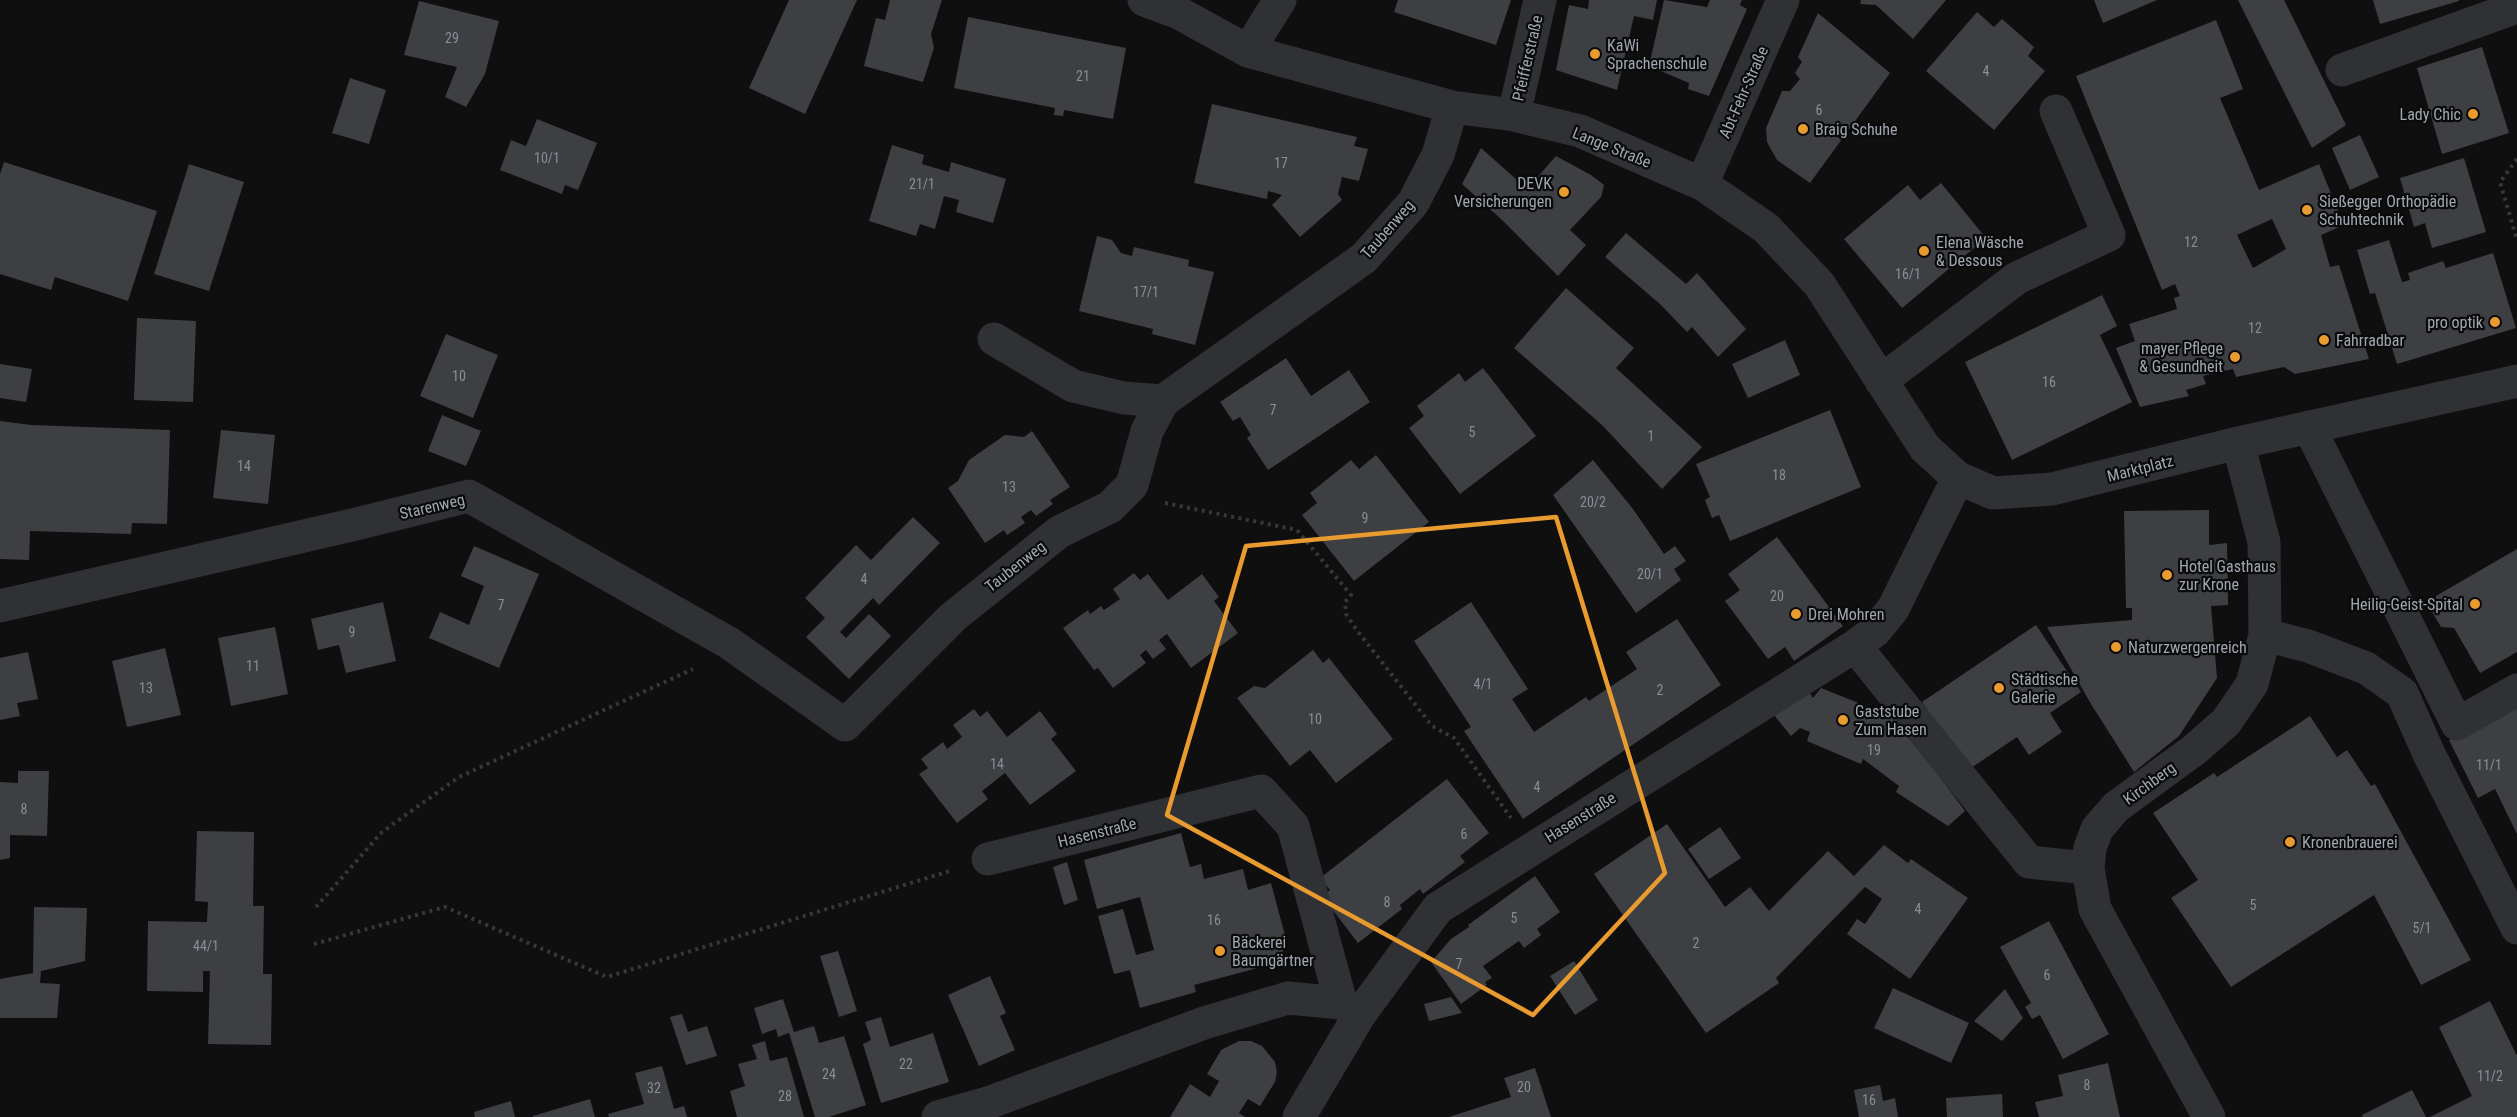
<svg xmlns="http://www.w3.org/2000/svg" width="2517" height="1117" font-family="'Roboto Condensed',sans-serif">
  <rect width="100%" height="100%" fill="#0f0f10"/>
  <path fill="#3e3f43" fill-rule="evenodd" d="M789 0H857L805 114 749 88Z
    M890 0H942L931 34 934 48 923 82 864 66 876 18 885 20Z
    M1398 0H1511L1496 45 1394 12Z
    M1589 0H1657L1653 20 1634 16 1617 90 1556 70 1569 5 1588 9Z
    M1664 0 1707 7 1710 0H1742L1740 5 1747 9 1709 96 1688 89 1689 83 1649 66Z
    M1861 0H1946L1913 39 1876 5 1860 4Z
    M2094 0H2157L2103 23Z
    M2238 0H2284L2346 125 2312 148Z
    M2373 0H2459V1L2380 24Z
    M419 1 499 21 485 74 466 107 445 97 457 67 404 55Z
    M1977 12 1994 27 2002 19 2034 47 2028 56 2045 71 1994 130 1926 71Z
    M1818 13 1890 73 1810 183 1777 160 1767 142 1766 128 1782 91H1790L1800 79 1795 73 1802 62 1798 57Z
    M968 17 1126 48 1113 119 1064 110 1063 116 1054 115 1055 108 954 88Z
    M2216 20 2243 89 2220 98 2259 190 2319 164 2344 225 2321 235 2330 267 2339 265 2369 359 2295 374 2284 367 2236 377 2233 369 2203 376 2206 384 2186 390 2189 396 2140 407 2116 348 2135 341 2129 324 2177 309 2174 298 2180 296 2175 284 2162 290 2076 76ZM2272 219 2286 249 2253 268 2237 235Z
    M2482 47 2509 133 2442 154 2417 68Z
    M350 78 386 90 369 144 332 133Z
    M1212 104 1357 137 1354 146 1368 149 1359 181 1342 177 1338 194 1342 200 1300 237 1272 205 1282 195 1268 191 1267 199 1194 183Z
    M537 119 597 143 578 190 565 185 562 194 500 170 511 140 526 146Z
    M2360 135 2379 177 2350 190 2332 148Z
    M892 145 924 155 922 164 949 172 951 162 1006 179 993 223 956 212 959 200 944 196 935 229 920 224 916 236 869 221Z
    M1481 148 1527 189 1556 156 1591 175 1604 185 1601 197 1570 230 1586 245 1558 276 1501 219 1462 184Z
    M2464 158 2486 232 2432 248 2425 223 2414 227 2400 178Z
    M4 162 157 211 128 301 55 277 51 290 0 274V174Z
    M189 164 244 182 209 291 154 274Z
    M1941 183 1986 238 1902 308 1844 239 1908 185 1920 200Z
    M1626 233 1686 284 1697 273 1746 329 1718 357 1692 327 1687 332 1660 304 1605 257Z
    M1097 236 1112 240 1121 253 1132 256 1134 247 1189 260 1188 266 1214 272 1195 345 1152 334 1153 329 1079 311Z
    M2389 240 2402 282 2410 280 2408 273 2443 261 2446 268 2493 253 2516 328 2397 364 2375 293 2370 294 2357 250Z
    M1566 288 1634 348 1616 368 1702 447 1662 489 1602 425 1514 348Z
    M2102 295 2117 326 2100 335 2132 402 2012 460 1965 362Z
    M137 318 196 321 193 402 134 400Z
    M446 334 498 355 473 418 420 396Z
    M1785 340 1800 375 1748 398 1732 364Z
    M1286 358 1311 396 1349 370 1370 402 1268 470 1247 438 1251 435 1240 417 1233 421 1220 402Z
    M0 364 32 369 26 402 0 398Z
    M1483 368 1536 436 1460 494 1409 428 1424 416 1417 406 1459 373 1465 382Z
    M1830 410 1861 487 1730 541 1719 515 1712 518 1705 500 1710 497 1696 464Z
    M442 415 481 431 466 466 428 451Z
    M0 421 31 425 170 430 167 524 132 523 131 534 30 531 29 560 0 559Z
    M221 430 275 435 268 504 213 498Z
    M1032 431 1070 487 1050 500 1053 504 1036 516 1031 510 1021 517 1025 523 1007 535 1004 530 985 543 948 488 958 481 969 460 1005 435 1024 437Z
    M1376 455 1429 522 1354 581 1302 515 1317 503 1310 493 1351 460 1359 469Z
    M1593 460 1633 509 1664 554 1675 546 1686 561 1674 569 1681 580 1636 613 1553 495Z
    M2209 510V545L2227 543 2228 605 2211 606 2217 678 2179 736 2134 772 2091 704 2047 627 2132 620V608H2126L2124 511Z
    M913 517 940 543 879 605 873 598 840 632 846 638 869 614 891 636 849 679 806 637 825 618 805 598 856 545 871 560Z
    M1777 537 1843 626 1794 661 1785 647 1768 659 1725 601 1740 590 1728 574Z
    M474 546 539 574 499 668 429 638 440 612 469 625 484 586 461 576Z
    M2517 549V652L2480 673 2454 628 2441 627 2432 612 2436 596Z
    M1134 573 1140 580 1148 574 1168 600 1202 574 1219 597 1214 601 1238 633 1191 668 1167 634 1159 640 1166 649 1153 659 1146 650 1140 655 1146 663 1113 688 1098 668 1094 670 1063 628 1088 610 1090 614 1101 606 1104 610 1120 599 1113 589Z
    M383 602 396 661 346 673 339 645 318 650 311 619Z
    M1471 602 1528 689 1512 699 1534 732 1586 697 1589 701 1637 669 1626 652 1677 619 1721 685 1523 819 1464 731 1471 727 1414 641Z
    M2036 625 2081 692 2050 713 2062 732 2029 755 2017 737 1968 770 1922 702Z
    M275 627 288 694 231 706 218 638Z
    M165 648 181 715 127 727 112 661Z
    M1313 650 1323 663 1329 658 1393 739 1336 783 1310 750 1290 766 1237 698 1254 686 1265 688Z
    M28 652 38 699 17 703 20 716 0 720V658Z
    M1821 688 1896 718 1965 811 1948 826 1896 792 1899 786 1863 759 1861 764 1807 741 1810 732 1800 728 1791 736 1774 715 1809 692 1813 698Z
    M2517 707V834L2495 789 2478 798 2449 740Z
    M974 709 980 717 987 711 1007 737 1040 711 1057 734 1051 739 1076 771 1030 805 1005 773 982 791 988 799 957 823 919 774 928 768 921 759 943 742 947 749 962 737 953 725Z
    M2310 716 2337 757 2347 750 2371 786 2375 784 2471 960 2421 985 2374 895 2231 987 2171 898 2198 880 2153 813 2214 773 2217 777Z
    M18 771H49L47 836 10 835V858L0 860V782L18 783Z
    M1447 779 1489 833 1460 856 1465 862 1423 894 1420 889 1400 905 1402 909 1358 943 1322 896 1330 890 1320 878Z
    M1667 824 1725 907 1750 887 1769 911 1828 851 1854 876 1884 845 1908 863 1911 859 1968 898 1910 979 1847 934 1857 919 1865 924 1882 899 1865 887 1776 978 1779 983 1706 1033 1594 874Z
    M1720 827 1741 858 1709 879 1688 849Z
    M197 831 254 832 253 906H264L263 974H272L271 1045 208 1044 210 971H203V992L147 991 148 921 207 922 208 902 195 901Z
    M1181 833 1190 867 1201 864 1204 879 1243 869 1248 890 1271 883 1287 943 1277 963 1194 985 1196 992 1140 1008 1130 970 1114 974 1098 916 1123 909 1136 955 1154 950 1140 897 1097 909 1084 860Z
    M1067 862 1078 900 1064 905 1053 867Z
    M1535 876 1560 912 1537 929 1541 935 1524 948 1519 941 1483 966 1492 978 1485 982 1487 985 1461 1004 1431 962 1451 939 1469 927 1468 925Z
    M34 907 87 908 85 961 41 971 40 983 60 984 57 1018H0V979L33 973Z
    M2049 921 2109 1034 2063 1059 2040 1015 2032 1019 2025 1007 2031 1003 2000 947Z
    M838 951 857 1011 839 1017 820 956Z
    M1574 961 1598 1000 1575 1015 1550 976Z
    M990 976 1006 1013 1000 1016 1015 1050 979 1066 948 995Z
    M1893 988 1969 1023 1951 1063 1874 1028Z
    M2005 989 2023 1018 2002 1041 1974 1021Z
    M1451 997 1462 1013 1429 1021 1424 1004Z
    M783 999 794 1032 814 1026 819 1043 844 1036 866 1105 829 1117H815L789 1033 778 1037 776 1029 762 1034 754 1008Z
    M2490 1001 2517 1056V1117H2430L2472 1096 2439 1027Z
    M682 1014 688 1032 707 1026 717 1056 686 1065 670 1017Z
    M881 1017 890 1047 933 1033 949 1082 881 1103 863 1044 871 1040 865 1022Z
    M765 1041 770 1061 787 1057 804 1117H737L730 1091 745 1086 738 1064 757 1059 752 1045Z
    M1239 1041H1251L1262 1046 1275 1062 1277 1072 1275 1082 1260 1106 1248 1099 1239 1113 1245 1117H1170L1190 1084 1210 1097 1219 1081 1207 1074 1221 1050Z
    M2108 1063 2120 1117H2039L2035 1102 2063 1096 2058 1075Z
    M662 1066 674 1109 684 1106 687 1117H609L608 1114 644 1104 635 1073Z
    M1535 1068 1551 1117H1449L1511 1097 1504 1078Z
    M1880 1085 1883 1101 1895 1098 1898 1117H1859L1854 1090Z
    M2412 1090 2426 1117H2363L2362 1115Z
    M2002 1094 2003 1117H1947L1946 1098Z
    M590 1099 595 1117H533V1116Z
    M511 1101 515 1117H475L474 1112Z"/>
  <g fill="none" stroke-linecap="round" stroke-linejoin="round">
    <path stroke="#36383c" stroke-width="4" stroke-dasharray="3 4.5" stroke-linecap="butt" d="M2517 159 2500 182 2517 240
      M1165 503 1297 530 1351 595 1345 602 1346 614 1356 629 1432 726 1454 738 1511 818
      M316 907 382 832 459 777 693 669
      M314 944 445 907 607 977 953 870"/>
    <path stroke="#303135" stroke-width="33" d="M1144 0 1179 13 1248 51 1452 107 1514 115 1580 131 1702 184 1766 228 1819 284 1925 448 1958 478 1993 493 2052 489 2238 443 2517 381
      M1248 51 1280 0
      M2342 70 2517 7
      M1514 115 1540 0
      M1702 184 1783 0
      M994 339 1073 386 1124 398 1163 401
      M1881 381 2017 278 2109 235 2056 111
      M2309 427 2457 724 2517 690
      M0 606 352 525 469 496 729 643 845 725 953 617 1059 532 1110 507 1132 485 1147 431 1163 401 1364 258 1413 203 1438 155 1452 107
      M2265 635 2308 646 2366 668 2402 693 2429 754 2517 928
      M1855 646 2029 862 2088 868
      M988 859 1261 791 1293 826 1341 1003
      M938 1117 988 1103 1204 1023 1288 998 1341 1003 1359 1013
      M1299 1117 1360 1014 1438 908 1855 646 1875 631 1893 609 1958 478
      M2209 1117 2095 909 2088 868 2090 848 2097 829 2116 807 2194 750 2226 722 2252 684 2265 635 2264 542 2238 443"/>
  </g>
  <path fill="none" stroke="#e99b2f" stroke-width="4.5" stroke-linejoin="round" d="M1556 517 1665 873 1533 1015 1167 815 1246 546Z"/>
  <g fill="#e99b2f" stroke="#0a0a0b" stroke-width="2">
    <circle cx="1595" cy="54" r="6"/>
    <circle cx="2473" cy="114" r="6"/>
    <circle cx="1803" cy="129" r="6"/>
    <circle cx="1564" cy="192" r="6"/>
    <circle cx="2307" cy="210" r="6"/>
    <circle cx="1924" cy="251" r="6"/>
    <circle cx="2495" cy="322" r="6"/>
    <circle cx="2324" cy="340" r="6"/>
    <circle cx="2235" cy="357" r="6"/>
    <circle cx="2167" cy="575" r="6"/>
    <circle cx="2475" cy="604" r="6"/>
    <circle cx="1796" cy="614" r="6"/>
    <circle cx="2116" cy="647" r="6"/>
    <circle cx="1999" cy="688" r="6"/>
    <circle cx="1843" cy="720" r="6"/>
    <circle cx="2290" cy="842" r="6"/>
    <circle cx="1220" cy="951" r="6"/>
  </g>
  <g text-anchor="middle" stroke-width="4.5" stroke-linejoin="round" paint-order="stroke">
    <g font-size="14" fill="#888d96">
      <text x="452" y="43">29</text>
      <text x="1986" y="76">4</text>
      <text x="1083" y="81">21</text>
      <text x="1819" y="115">6</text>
      <text x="547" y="163">10/1</text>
      <text x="1281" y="168">17</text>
      <text x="922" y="189">21/1</text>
      <text x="2191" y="247">12</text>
      <text x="1908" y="279">16/1</text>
      <text x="1146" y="297">17/1</text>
      <text x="2255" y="333">12</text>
      <text x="459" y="381">10</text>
      <text x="2049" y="387">16</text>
      <text x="1273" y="415">7</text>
      <text x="1472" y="437">5</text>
      <text x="1651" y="441">1</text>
      <text x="244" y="471">14</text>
      <text x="1779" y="480">18</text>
      <text x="1009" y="492">13</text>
      <text x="1593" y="507">20/2</text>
      <text x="1365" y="523">9</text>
      <text x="1650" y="579">20/1</text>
      <text x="864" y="584">4</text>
      <text x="1777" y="601">20</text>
      <text x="501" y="610">7</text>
      <text x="352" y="637">9</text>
      <text x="253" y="671">11</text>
      <text x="1483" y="689">4/1</text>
      <text x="146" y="693">13</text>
      <text x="1660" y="695">2</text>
      <text x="1315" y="724">10</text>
      <text x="1874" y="755">19</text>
      <text x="997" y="769">14</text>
      <text x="2489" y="770">11/1</text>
      <text x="1537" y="792">4</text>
      <text x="24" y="814">8</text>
      <text x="1464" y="839">6</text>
      <text x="1387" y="907">8</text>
      <text x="2253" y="910">5</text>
      <text x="1918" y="914">4</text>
      <text x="1514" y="923">5</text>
      <text x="1214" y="925">16</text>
      <text x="2422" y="933">5/1</text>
      <text x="1696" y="948">2</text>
      <text x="206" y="951">44/1</text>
      <text x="1459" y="969">7</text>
      <text x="2047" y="980">6</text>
      <text x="906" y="1069">22</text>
      <text x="829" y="1079">24</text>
      <text x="2490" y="1081">11/2</text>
      <text x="2087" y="1090">8</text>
      <text x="1524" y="1092">20</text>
      <text x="654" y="1093">32</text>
      <text x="785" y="1101">28</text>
      <text x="1869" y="1105">16</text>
    </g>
    <g font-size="16" fill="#a1a7b1" stroke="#0a0a0b" text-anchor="start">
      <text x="1607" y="51">KaWi<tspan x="1607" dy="18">Sprachenschule</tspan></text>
      <text x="2461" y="120" text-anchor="end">Lady Chic</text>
      <text x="1815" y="135">Braig Schuhe</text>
      <text x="1552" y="189" text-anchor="end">DEVK<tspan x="1552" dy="18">Versicherungen</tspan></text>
      <text x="2319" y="207">Sießegger Orthopädie<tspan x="2319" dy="18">Schuhtechnik</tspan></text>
      <text x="1936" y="248">Elena Wäsche<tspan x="1936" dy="18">&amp; Dessous</tspan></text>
      <text x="2483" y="328" text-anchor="end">pro optik</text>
      <text x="2336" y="346">Fahrradbar</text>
      <text x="2223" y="354" text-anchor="end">mayer Pflege<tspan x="2223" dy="18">&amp; Gesundheit</tspan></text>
      <text x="2179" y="572">Hotel Gasthaus<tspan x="2179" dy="18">zur Krone</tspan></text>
      <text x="2463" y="610" text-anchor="end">Heilig-Geist-Spital</text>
      <text x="1808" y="620">Drei Mohren</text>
      <text x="2128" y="653">Naturzwergenreich</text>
      <text x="2011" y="685">Städtische<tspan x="2011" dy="18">Galerie</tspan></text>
      <text x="1855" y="717">Gaststube<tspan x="1855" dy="18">Zum Hasen</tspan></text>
      <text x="2302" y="848">Kronenbrauerei</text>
      <text x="1232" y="948">Bäckerei<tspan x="1232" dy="18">Baumgärtner</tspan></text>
    </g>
    <g font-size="16" fill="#a1a7b1" stroke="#0a0a0b">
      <text transform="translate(1527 58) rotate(-77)" y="6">Pfeifferstraße</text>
      <text transform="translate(1743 92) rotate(-66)" y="6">Abt-Fehr-Straße</text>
      <text transform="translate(1612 147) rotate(22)" y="6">Lange Straße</text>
      <text transform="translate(1387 229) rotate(-49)" y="6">Taubenweg</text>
      <text transform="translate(2140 468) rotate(-14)" y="6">Marktplatz</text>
      <text transform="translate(432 506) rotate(-13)" y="6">Starenweg</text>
      <text transform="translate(1015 566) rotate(-38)" y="6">Taubenweg</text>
      <text transform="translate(2149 783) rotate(-36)" y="6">Kirchberg</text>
      <text transform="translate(1580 817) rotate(-32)" y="6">Hasenstraße</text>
      <text transform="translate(1097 832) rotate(-14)" y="6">Hasenstraße</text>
    </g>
  </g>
</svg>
